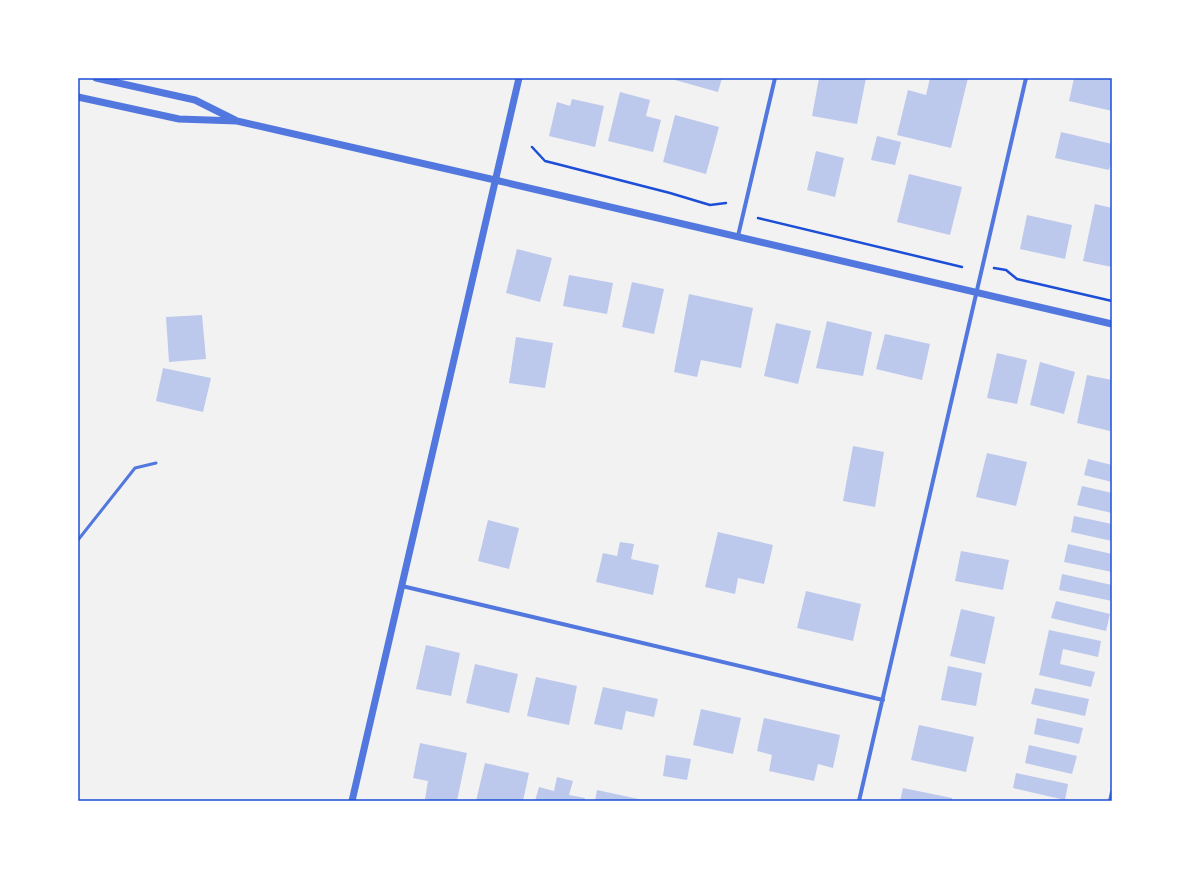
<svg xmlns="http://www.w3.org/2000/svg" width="1190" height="879" font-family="'Titillium Web',sans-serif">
  <rect width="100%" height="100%" fill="#f2f2f2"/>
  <path fill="#bdc9ec" d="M676 78H722L718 92 675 80Z
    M819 78H866L857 124 812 116Z
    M930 78H968L951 148 897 135 908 90 926 95Z
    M1074 78H1112V111L1069 101Z
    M620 92 650 100 646 116 661 120 653 152 608 141Z
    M572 99 604 106 595 147 549 136 557 102 570 106Z
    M675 115 719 127 706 174 663 162Z
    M1061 132 1112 144V158L1109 170 1055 158Z
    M877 136 901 142 895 165 871 160Z
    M816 151 844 158 835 197 807 190Z
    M909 174 962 187 950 235 897 222Z
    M1095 204 1112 208V267L1083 261Z
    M1027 215 1072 225 1065 259 1020 249Z
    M517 249 552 258 540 302 506 293Z
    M569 275 613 283 607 314 563 306Z
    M632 282 664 289 654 334 622 327Z
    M689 294 753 308 741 368 701 360 697 377 674 372Z
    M202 315 206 359 169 362 166 317Z
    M827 321 872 332 863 376 816 368Z
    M776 323 811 331 798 384 764 376Z
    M885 334 930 344 922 380 876 369Z
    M516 337 553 343 545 388 509 383Z
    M997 353 1027 360 1017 404 987 398Z
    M1040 362 1075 372 1064 414 1030 405Z
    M163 368 211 378 203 412 156 401Z
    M1087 375 1112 380V422L1110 431 1077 423Z
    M853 446 884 452 875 507 843 501Z
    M987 453 1027 462 1016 506 976 497Z
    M1088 459 1112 465V482L1084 475Z
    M1082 486 1112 493V513L1077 505Z
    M1074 516 1112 524V541L1071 532Z
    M488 520 519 528 509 569 478 561Z
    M718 532 773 545 764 584 738 578 735 594 705 587Z
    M620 542 634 544 631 559 659 565 653 595 596 582 603 553 617 556Z
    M1068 544 1112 554V572L1064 562Z
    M961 551 1009 560 1003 590 955 581Z
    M1062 574 1112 585V601L1059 590Z
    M806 591 861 604 853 641 797 628Z
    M1056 601 1110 614 1106 631 1051 618Z
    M961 609 995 617 985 664 950 656Z
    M1049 630 1101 641 1098 657 1063 649 1060 664 1095 672 1091 687 1039 675Z
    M426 645 460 653 451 696 416 689Z
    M475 664 518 674 509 713 466 703Z
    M948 666 982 673 976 706 941 700Z
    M536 677 577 686 569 725 527 716Z
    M603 687 658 699 654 717 626 711 622 730 594 724Z
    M1035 688 1089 699 1085 716 1031 704Z
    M701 709 741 718 733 754 693 745Z
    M764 718 840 735 833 768 818 764 814 781 769 771 772 755 757 751Z
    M1037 718 1083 728 1079 744 1034 734Z
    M919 725 974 737 966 772 911 760Z
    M420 743 467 753 457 801H434L425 799 428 781 413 778Z
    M1029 745 1077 756 1072 774 1025 763Z
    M666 755 691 759 687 780 663 776Z
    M485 763 529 773 523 801H476Z
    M1016 773 1068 784 1065 800 1013 788Z
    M557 777 573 781 569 795 585 798 584 801H535L539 787 554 791Z
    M903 788 952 798V801H900Z
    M597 790 643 800V801H595Z"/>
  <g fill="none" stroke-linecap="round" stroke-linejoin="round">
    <path stroke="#1d4ed8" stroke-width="2.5" d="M532 147 545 161 557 164 670 193 710 205 726 203
      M758 218 962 267
      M994 268 1006 270 1017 279 1112 301"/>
    <path stroke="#5277de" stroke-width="3" d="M78 540 135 468 156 463"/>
    <path stroke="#5277de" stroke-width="4" d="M738 236 775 78
      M402 586 883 700
      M859 801 1026 78
      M1110 801 1112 792"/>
    <path stroke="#5277de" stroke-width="7" d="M96 78 195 100 235 120
      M78 97 179 119 237 121 495 180 1112 324
      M352 801 519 78"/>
  </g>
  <rect width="1190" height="879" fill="none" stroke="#ffffff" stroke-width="158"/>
  <rect x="79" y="79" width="1032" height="721" fill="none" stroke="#1d4ed8" stroke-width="1.5"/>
</svg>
